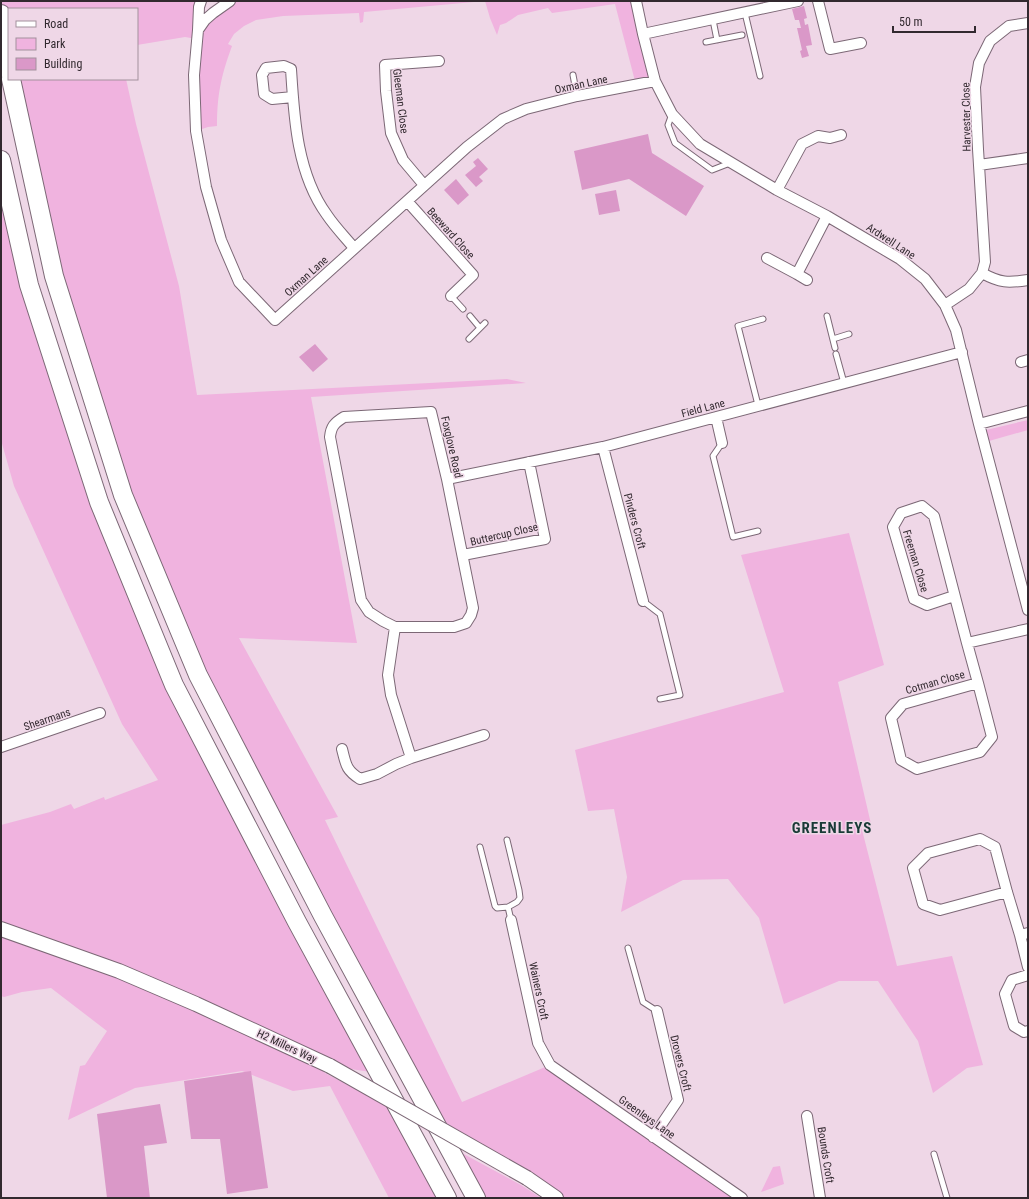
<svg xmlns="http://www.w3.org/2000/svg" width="1029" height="1199" font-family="'Roboto Condensed',sans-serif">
  <rect width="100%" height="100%" fill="#efd7e7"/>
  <path fill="#f0b3df" d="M1 1H201L198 29 230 1H636L655 81 636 85 615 4 552 13 548 8 518 15 506 23 500 25 497 35 490 18 485 1 364 12 363 22 360 23 359 13 283 16 256 20 244 26 234 34 228 44 232 46C221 76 217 95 217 126L208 127 196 131 197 39 185 37 137 45V9H9V71L1 14Z
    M11 79H126L136 124 179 286 197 395 507 379 526 383 311 397 357 643 239 638 338 817 325 820 462 1102 550 1065 742 1198H556L432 1116 198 675 123 495 54 276Z
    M1 160 29 285 174 685 371 1072 330 1066 313 1059 325 1073 401 1113 447 1198H389L330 1086 293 1091 242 1071 135 1088 68 1120 80 1066 85 1065 107 1031 51 988 22 992 4 997 1 996V825L50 812 71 804 74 809 104 797 105 800 158 780 122 724 14 486 1 440Z
    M1028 420V430L989 441 986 430Z
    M849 533 884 665 838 682 871 824 861 826 897 966 952 956 983 1065 967 1068 933 1093 918 1041 878 981H839L784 1004 759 918 728 879 683 880 621 912 627 877 614 809 588 811 575 750 784 692 741 555Z
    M460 1152 521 1185 541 1198H483Z
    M780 1166 784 1184 761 1192 773 1167Z"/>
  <path fill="#da98c8" d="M804 6 807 18 804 19 805 25 808 24 812 45 806 46 809 56 802 58 800 51 802 50 797 28H801L799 20H795L792 9Z
    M648 134 652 153 704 186 686 216 629 179 582 190 574 151Z
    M478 158 488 169 479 177 483 181 476 187 465 175 476 166 473 162Z
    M456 179 469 195 458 205 444 190Z
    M616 190 620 211 599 215 595 194Z
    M315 344 328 359 313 372 299 357Z
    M251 1071 268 1188 227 1194 220 1139H191L184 1081Z
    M160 1104 167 1143 144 1146 150 1198H107L97 1114Z"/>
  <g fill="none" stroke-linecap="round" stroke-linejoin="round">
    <defs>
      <path id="lane" d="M745 13 760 76
        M713 20 717 40
        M706 42 742 35
        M573 75 577 96
        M672 114 668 125 675 143 712 170 730 163
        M451 296 463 309
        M470 316 480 328
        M827 316 835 348
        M469 339 485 323
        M833 339 849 334
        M836 354 844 383
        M758 405 738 326 763 319
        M722 443 713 456 733 537 758 531
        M643 601 660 614 680 695 660 699
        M507 840 519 890 520 898 517 902 508 907
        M480 847 495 906 497 908 508 907 511 920
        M628 948 643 1002 657 1011
        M934 1154 947 1198"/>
      <path id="street" d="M230 1 213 13 205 20 198 30 194 75 196 131 206 187 221 240 239 282 275 320 467 147 503 119 526 109 577 96 655 81
        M636 1 643 34 655 81 672 114 700 144 777 190 827 216 900 259 925 279 945 305 956 330 979 424 1028 610
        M818 1 830 49 861 43
        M198 30 199 7 201 1
        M643 34 798 1
        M293 97 272 99 264 94 262 75 266 68 284 66 291 69C294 118 297 174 327 215 335 227 345 237 354 248
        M979 165 1028 158
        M424 185 403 160 391 133 386 91 385 65 439 61
        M777 190 802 144 818 136 830 138 841 135
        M407 201 473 275 451 296
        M767 258 797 274 827 216
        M982 273C1000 283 1008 283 1028 280
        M797 274 807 280
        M945 305 969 289 982 273 985 262 978 149 975 87 979 63 990 41 1009 26 1028 23
        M1021 362 1028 360
        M431 412 447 479 473 608 471 615 466 623 454 627H395L383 621 369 612 361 600 330 437C331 427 334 423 344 417Z
        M716 417 722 443
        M979 424 1028 411
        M603 447 643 601
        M447 479 603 447 962 352
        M463 555 545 539 529 462
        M954 596 927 605 914 599 893 527 901 513 922 506 934 516 967 643 1028 629
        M395 627 388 675 391 695 411 758
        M967 643 978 683 903 704 891 718 901 760 917 769 980 752 992 737 978 683
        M1 747 100 713
        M342 749C346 765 346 770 360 779L377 774 396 764 411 758 484 735
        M1007 892 940 910 923 904 913 868 928 853 980 839 995 847 1007 892 1020 935 1028 933
        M511 920 538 1043 550 1065 742 1198
        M1020 935 1028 967
        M1028 975 1012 980 1005 994 1014 1026 1024 1032 1028 1031
        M807 1116 820 1198
        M653 1137 678 1100 657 1011"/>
      <path id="secondary" d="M1 929 119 971 196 1004 330 1066
        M527 1178 556 1198"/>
      <path id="highway" d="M1 14 9 71
        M11 79 54 276 123 495 198 675 323 916 476 1198
        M1 160 29 285 99 502 174 685 297 922 447 1198"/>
    </defs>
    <use href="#lane" stroke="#7c6876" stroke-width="7"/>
    <use href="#street" stroke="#7c6876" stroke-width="12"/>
    <use href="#secondary" stroke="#7c6876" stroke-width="16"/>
    <use href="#highway" stroke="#7c6876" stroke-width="20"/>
    <use href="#lane" stroke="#fff" stroke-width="5"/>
    <use href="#street" stroke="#fff" stroke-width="10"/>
    <use href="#secondary" stroke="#fff" stroke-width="14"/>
    <use href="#highway" stroke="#fff" stroke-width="18"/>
    <defs>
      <path id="secondary-bridge" d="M330 1066 527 1178"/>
    </defs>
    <use href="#secondary-bridge" stroke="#7c6876" stroke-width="16" stroke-linecap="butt"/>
    <use href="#secondary-bridge" stroke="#fff" stroke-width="14"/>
  </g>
  <g text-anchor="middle" stroke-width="3" stroke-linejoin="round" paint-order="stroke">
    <g font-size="11" fill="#32292f" stroke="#efd7e7">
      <text transform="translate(581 84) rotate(-12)" y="4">Oxman Lane</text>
      <text transform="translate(401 101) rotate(83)" y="4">Gleeman Close</text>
      <text transform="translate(966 117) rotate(-91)" y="4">Harvester Close</text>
      <text transform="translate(451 233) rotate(48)" y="4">Beeward Close</text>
      <text transform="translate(891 241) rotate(33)" y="4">Ardwell Lane</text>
      <text transform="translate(306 276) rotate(-42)" y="4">Oxman Lane</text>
      <text transform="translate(703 408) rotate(-15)" y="4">Field Lane</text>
      <text transform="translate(452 447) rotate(77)" y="4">Foxglove Road</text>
      <text transform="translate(635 521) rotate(75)" y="4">Pinders Croft</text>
      <text transform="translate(504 534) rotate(-13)" y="4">Buttercup Close</text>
      <text transform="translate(916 561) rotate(73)" y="4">Freeman Close</text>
      <text transform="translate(935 682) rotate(-16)" y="4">Cotman Close</text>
      <text transform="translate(47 719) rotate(-19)" y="4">Shearmans</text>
      <text transform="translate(539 991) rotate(78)" y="4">Wainers Croft</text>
      <text transform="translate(287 1046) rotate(25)" y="4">H2 Millers Way</text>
      <text transform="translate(681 1063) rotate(76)" y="4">Drovers Croft</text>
      <text transform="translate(647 1117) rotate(35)" y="4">Greenleys Lane</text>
      <text transform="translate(826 1155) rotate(81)" y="4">Bounds Croft</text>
    </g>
    <g font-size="15" font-weight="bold" letter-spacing="1" fill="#193b37" stroke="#efd7e7">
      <text x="832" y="833">GREENLEYS</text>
    </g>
  </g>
  <rect width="1029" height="1199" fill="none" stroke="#32292f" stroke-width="4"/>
  <rect x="8" y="8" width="130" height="72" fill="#efd7e7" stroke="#a3919d"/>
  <rect x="16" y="21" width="20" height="6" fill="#ffffff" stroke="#a3919d"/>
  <text x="44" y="28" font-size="12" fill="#32292f">Road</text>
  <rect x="16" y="38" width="20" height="12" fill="#f0b3df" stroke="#a3919d"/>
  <text x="44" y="48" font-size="12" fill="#32292f">Park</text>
  <rect x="16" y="58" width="20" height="12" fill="#da98c8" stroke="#a3919d"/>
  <text x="44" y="68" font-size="12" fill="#32292f">Building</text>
  <path d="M893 26v6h82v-6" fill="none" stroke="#32292f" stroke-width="2"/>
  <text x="899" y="26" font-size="12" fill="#32292f" stroke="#efd7e7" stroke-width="3" paint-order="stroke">50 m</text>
</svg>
